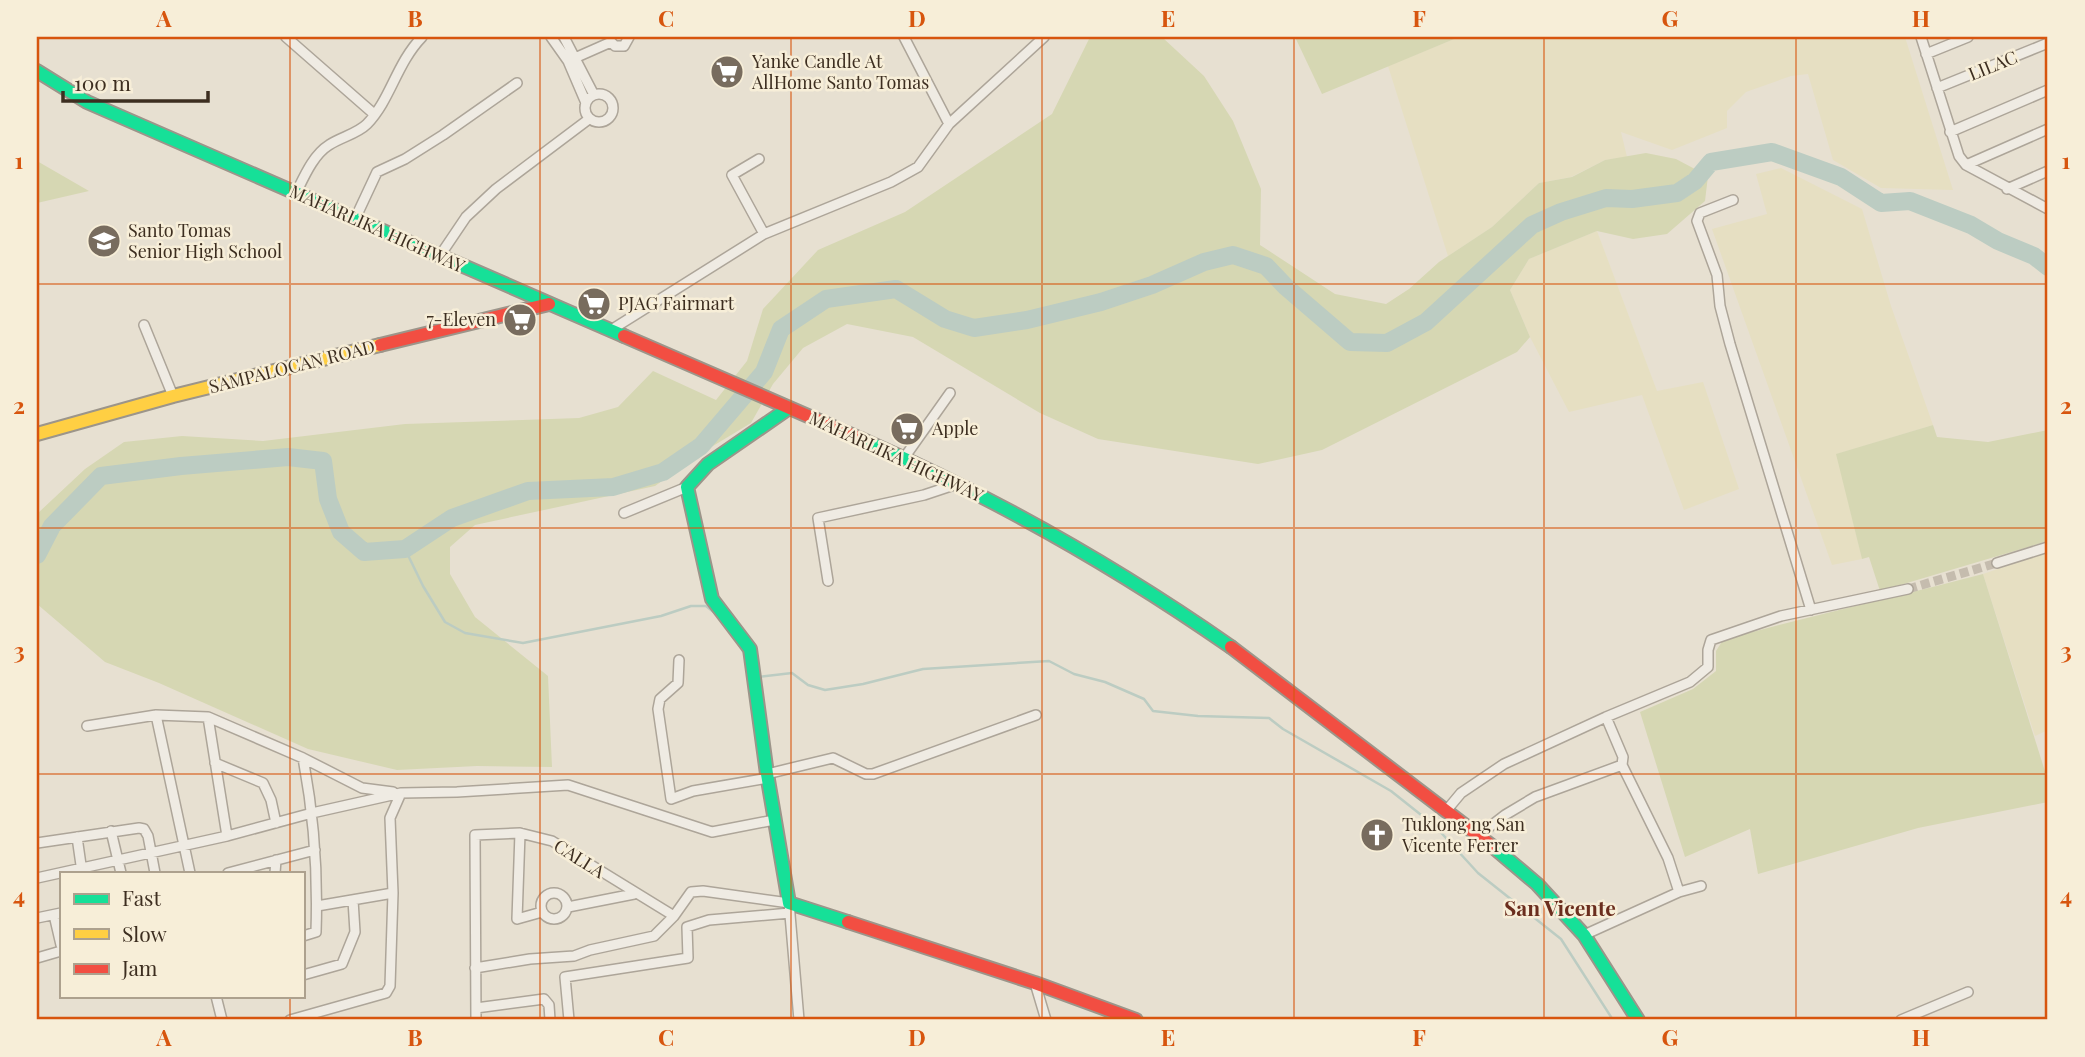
<svg xmlns="http://www.w3.org/2000/svg" width="2085" height="1057" font-family="'Playfair Display',serif">
  <rect width="100%" height="100%" fill="#e7e0d1"/>
  <path fill="#e6dfc2" d="M1459 37H1905L1953 190 1881 188 1833 160 1808 74 1791 76 1746 92 1727 111V128L1672 150 1621 132 1627 157 1605 160 1571 177 1539 183 1492 227 1448 256 1388 66Z
    M1781 168 1862 209 1891 306 1933 425 1837 454 1862 559 1832 565 1712 229 1767 214 1756 174Z
    M1597 231 1657 391 1703 382 1739 489 1684 510 1642 395 1569 412 1530 337 1510 290 1529 259Z
    M2048 552V730L2035 736 1983 574Z"/>
  <path fill="#d6d7b3" d="M1090 37 1163 38 1204 76 1233 121 1261 189 1260 245 1335 294 1386 304 1409 289 1439 262 1492 227 1539 183 1572 177 1605 160 1646 153 1676 159 1708 176 1705 201 1667 234 1633 239 1597 231 1529 259 1510 290 1530 337 1517 352 1322 450 1258 464 1098 439 1040 413 913 337 847 324 803 348 773 384 751 423 703 452 655 486 475 525 450 547V574L475 617 548 676 552 767 477 766 397 770 308 749 159 683 105 662 37 604V514L85 469 124 442 182 436 263 441 405 424 579 418 618 407 653 371 716 400 747 361 763 309 818 250 905 212 1052 114Z
    M1295 37H1459L1322 94Z
    M37 161 89 191 37 203Z
    M1933 425 1937 437 1988 442 2048 430V541L1880 591 1869 557 1862 559 1836 454Z
    M1983 574 2048 781V802L1918 828 1758 874 1750 829 1685 857 1640 712 1693 689 1716 671V651L1723 640C1809 616 1896 597 1983 574Z"/>
  <g fill="none" stroke-linecap="round" stroke-linejoin="round">
    <path stroke="#bcccc2" stroke-width="2.5" d="M405 549 423 586 445 622 465 633 523 643 661 616 691 606H706L716 614
      M733 635 746 656
      M758 677 792 673 808 685 825 690 863 684 923 669 1049 661 1074 674 1105 682 1144 699 1153 711 1198 716 1269 718 1283 729 1391 791 1435 826 1478 873 1561 939 1613 1020"/>
    <path stroke="#bcccc2" stroke-width="18" d="M37 555 52 526 101 476 181 466 288 457 323 461 328 499 341 532 364 552 405 549 452 518 528 491 613 487 663 472 701 446 764 372 781 329 826 299 896 289 945 319 974 328 1027 320 1101 302 1152 285 1204 262 1233 255 1266 266 1286 287 1350 342 1387 343 1426 322 1532 225 1561 212 1606 198 1632 199 1677 193 1695 181 1711 162 1772 152 1841 177 1881 203 1910 201 1971 225 1998 241 2034 256 2048 267"/>
    <path stroke="#c5bcae" stroke-width="9" stroke-dasharray="9 4.5" stroke-linecap="butt" d="M1908 589 1997 563"/>
    <defs>
      <path id="street" d="M286 37 374 114
        M551 37 568 61 586 103
        M564 37 594 95
        M904 37 949 124
        M1921 37 1959 156 1966 165 2048 209
        M1926 54 1968 37
        M568 61 611 42 615 46H624L629 37
        M1937 88 2048 43
        M585 108a14 14 0 1 1 28 0a14 14 0 1 1-28 0Z
        M1950 132 2048 90
        M759 159 732 175 764 234
        M1966 165 2048 129
        M2007 189 2048 171
        M296 193C304 177 313 155 329 145 341 137 357 134 367 124 391 99 396 64 422 37
        M1733 200 1700 213 1697 221 1717 275 1720 306 1730 344 1811 610
        M355 219 377 172 405 159 443 135 517 83
        M439 257 466 217 496 189 589 119
        M144 325 173 396
        M611 330 764 234 891 182 918 167 949 124 1044 37
        M904 458 950 393
        M624 513 687 487
        M1997 563 2048 547
        M828 581 818 518 924 495 957 484
        M679 660 678 683 660 699 658 709 671 799 693 791 768 778
        M208 717 227 836
        M87 726 156 715
        M303 758 362 788 393 792
        M215 763 263 783 271 800 276 823
        M767 774 833 758 866 774H873L1036 715
        M1446 811 1461 793 1504 764 1606 717 1690 682 1708 667V650L1711 640 1781 616 1908 589
        M111 831 121 873
        M520 833 517 919 542 912
        M1479 835 1505 815 1535 797 1622 765
        M77 837 82 872
        M37 843 139 828 144 829 148 836 155 873
        M190 873 156 715 208 717 303 758C314 816 318 874 316 932L303 936
        M228 873 315 850
        M275 873 276 860
        M37 878 227 836 312 813 401 793
        M1679 892 1701 886
        M541 906a13 13 0 1 1 26 0a13 13 0 1 1-26 0Z
        M317 906 393 893
        M568 907 634 894
        M54 915 61 945
        M37 918 61 913
        M1584 935 1679 892 1668 858 1622 765 1623 757 1606 717
        M37 958 61 951
        M475 968 530 959 574 956 590 950 654 936 674 916 691 892 703 891 789 903 799 1020
        M303 975 342 964 355 932 353 900
        M1035 983 1046 1020
        M216 996 222 1020
        M476 1008 544 999 549 1005 550 1020
        M290 1020 386 993 390 986 393 893 390 818 401 793 457 792 568 785 712 832 774 820
        M476 1020 475 835 520 833 552 841 674 916
        M569 1020 565 977 688 958 687 927 709 920 790 913
        M1901 1020 1968 992"/>
      <path id="fast" d="M37 71 87 102 624 336
        M789 408 708 464 687 487 712 599 750 649 767 774 789 903 848 922
        M861 439C991 496 1115 566 1231 647
        M1492 846 1537 884 1584 935 1638 1020"/>
      <path id="slow" d="M37 434 173 396 380 345"/>
      <path id="jam" d="M624 336 861 439
        M380 345 549 304
        M1231 647 1492 846
        M848 922 1035 983 1136 1020"/>
    </defs>
    <use href="#street" stroke="#ada599" stroke-width="12"/>
    <use href="#fast" stroke="#9c958a" stroke-width="16"/>
    <use href="#slow" stroke="#9c958a" stroke-width="16"/>
    <use href="#jam" stroke="#9c958a" stroke-width="16"/>
    <use href="#street" stroke="#efebe3" stroke-width="9"/>
    <use href="#fast" stroke="#16e098" stroke-width="12"/>
    <use href="#slow" stroke="#ffcf43" stroke-width="12"/>
    <use href="#jam" stroke="#f24e42" stroke-width="12"/>
  </g>
  <path fill="none" stroke="#d7550e" stroke-width="2" stroke-opacity="0.55" d="M290 37V873M540 37V1020M791 37V1020M1042 37V1020M1294 37V1020M1544 37V1020M1796 37V1020M37 284H2048M37 528H2048M37 774H2048M290 996V1020"/>
  <defs>
    <symbol id="supermarket-disc" viewBox="-11 -11 22 22"><circle r="9.5" fill="#786c5e" stroke="#f7eed8"/><path d="M-6-5.5h2.5l.6 2H6L4.5 2H-2.5L-4.4-4H-6ZM-1.5 3.2a1.3 1.3 0 1 0 .1 0ZM3 3.2a1.3 1.3 0 1 0 .1 0Z" fill="#fff"/></symbol>
    <symbol id="school-disc" viewBox="-11 -11 22 22"><circle r="9.5" fill="#786c5e" stroke="#f7eed8"/><path d="M0-5L7-2L0 1L-7-2ZM-4 1L0 2.5L4 1V4Q0 6-4 4Z" fill="#fff"/></symbol>
    <symbol id="church-disc" viewBox="-11 -11 22 22"><circle r="9.5" fill="#786c5e" stroke="#f7eed8"/><path d="M-1.2-6h2.4v3.5h3.3v2.4h-3.3V6h-2.4V-.1h-3.3v-2.4h3.3Z" fill="#fff"/></symbol>
  </defs>
  <g fill-rule="evenodd">
    <use href="#supermarket-disc" x="708" y="53" width="38" height="38"/>
    <use href="#school-disc" x="85" y="222" width="38" height="38"/>
    <use href="#supermarket-disc" x="575" y="285" width="38" height="38"/>
    <use href="#supermarket-disc" x="501" y="301" width="38" height="38"/>
    <use href="#supermarket-disc" x="888" y="410" width="38" height="38"/>
    <use href="#church-disc" x="1358" y="816" width="38" height="38"/>
  </g>
  <g text-anchor="middle" stroke-width="5" stroke-linejoin="round" paint-order="stroke">
    <g font-size="18" fill="#3d2e20" stroke="#f7eed8" text-anchor="start">
      <text x="752" y="68">Yanke Candle At<tspan x="752" dy="21">AllHome Santo Tomas</tspan></text>
      <text x="128" y="237">Santo Tomas<tspan x="128" dy="21">Senior High School</tspan></text>
      <text x="618" y="310">PJAG Fairmart</text>
      <text x="496" y="326" text-anchor="end">7-Eleven</text>
      <text x="932" y="435">Apple</text>
      <text x="1402" y="831">Tuklong ng San<tspan x="1402" dy="21">Vicente Ferrer</tspan></text>
    </g>
    <g font-size="18" fill="#3d2e20" stroke="#f7eed8">
      <text transform="translate(1993 66) rotate(-22)" y="6">LILAC</text>
      <text transform="translate(377 229) rotate(24)" y="6">MAHARLIKA HIGHWAY</text>
      <text transform="translate(292 367) rotate(-14)" y="6">SAMPALOCAN ROAD</text>
      <text transform="translate(896 457) rotate(25)" y="6">MAHARLIKA HIGHWAY</text>
      <text transform="translate(579 859) rotate(32)" y="6">CALLA</text>
    </g>
    <g font-size="21" font-weight="bold" fill="#6b2e1e" stroke="#f7eed8">
      <text x="1560" y="916">San Vicente</text>
    </g>
  </g>
  <rect width="2085" height="1057" fill="none" stroke="#f7eed8" stroke-width="77"/>
  <rect x="60" y="872" width="245" height="126" fill="#f7eed8" stroke="#ada18e" stroke-width="2"/>
  <rect x="74" y="894" width="35" height="10" fill="#16e098" stroke="#ada18e" stroke-width="2"/>
  <text x="122" y="906" font-size="21" fill="#3d2e20">Fast</text>
  <rect x="74" y="929" width="35" height="10" fill="#ffcf43" stroke="#ada18e" stroke-width="2"/>
  <text x="122" y="942" font-size="21" fill="#3d2e20">Slow</text>
  <rect x="74" y="964" width="35" height="10" fill="#f24e42" stroke="#ada18e" stroke-width="2"/>
  <text x="122" y="976" font-size="21" fill="#3d2e20">Jam</text>
  <path d="M63 91v10h145v-10" fill="none" stroke="#3d2e20" stroke-width="3.5"/>
  <text x="74" y="91" font-size="21" fill="#3d2e20" stroke="#f7eed8" stroke-width="5" paint-order="stroke">100 m</text>
  <rect x="38" y="38" width="2008" height="980" fill="none" stroke="#d7550e" stroke-width="2.5"/>
  <g font-size="23" text-anchor="middle" font-weight="bold" fill="#d7550e">
    <text x="164" y="27">A</text>
    <text x="415" y="27">B</text>
    <text x="666" y="27">C</text>
    <text x="917" y="27">D</text>
    <text x="1168" y="27">E</text>
    <text x="1419" y="27">F</text>
    <text x="1670" y="27">G</text>
    <text x="1921" y="27">H</text>
    <text x="19" y="169">1</text>
    <text x="2066" y="169">1</text>
    <text x="19" y="414">2</text>
    <text x="2066" y="414">2</text>
    <text x="19" y="659">3</text>
    <text x="2066" y="659">3</text>
    <text x="19" y="904">4</text>
    <text x="2066" y="904">4</text>
    <text x="164" y="1046">A</text>
    <text x="415" y="1046">B</text>
    <text x="666" y="1046">C</text>
    <text x="917" y="1046">D</text>
    <text x="1168" y="1046">E</text>
    <text x="1419" y="1046">F</text>
    <text x="1670" y="1046">G</text>
    <text x="1921" y="1046">H</text>
  </g>
</svg>
